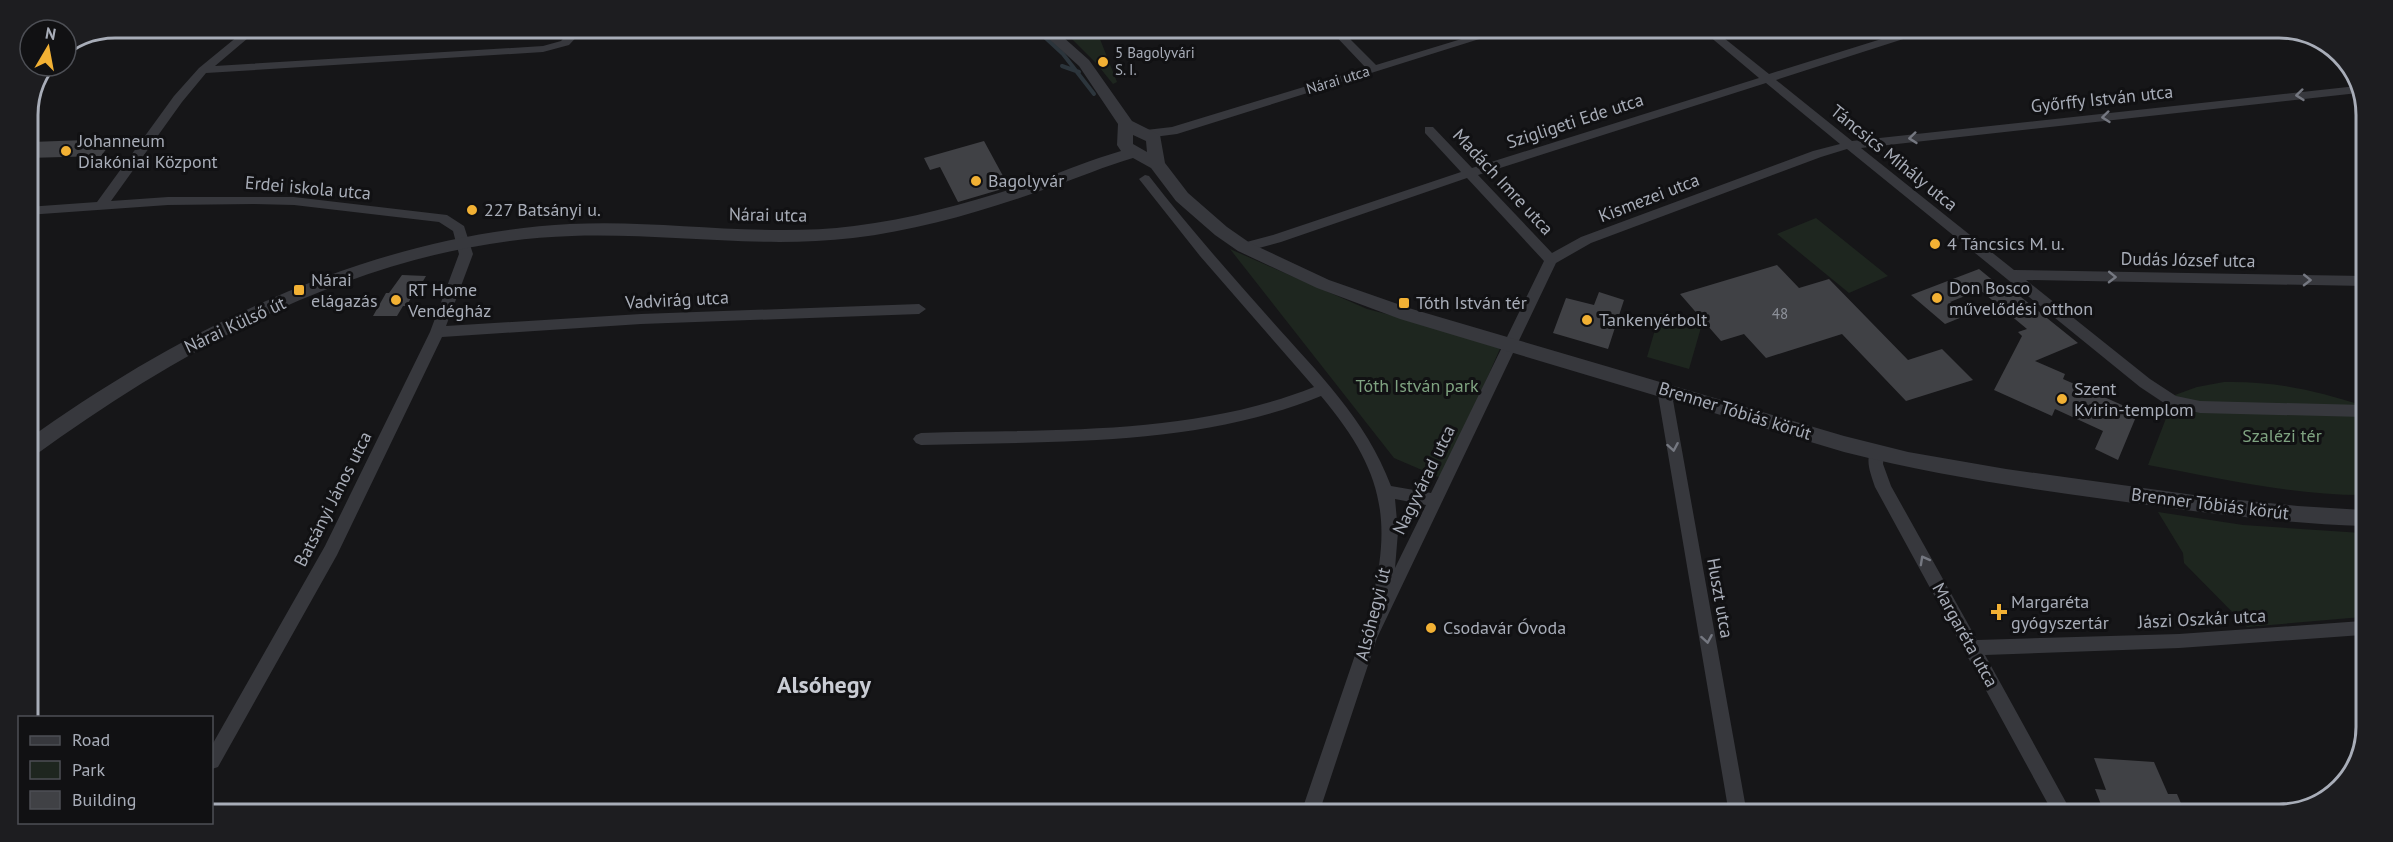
<svg xmlns="http://www.w3.org/2000/svg" width="2393" height="842" font-family="'PT Sans',sans-serif">
  <rect width="100%" height="100%" fill="#161618"/>
  <path fill="#1e261f" d="M1062 29H1096L1117 82 1113 84 1096 63Z
    M1816 218 1888 276 1849 293 1777 234Z
    M1230 249 1367 309 1502 344 1443 479 1394 458Z
    M1660 313 1702 324 1689 369 1647 357Z
    M2224 382C2275 381 2315 390 2364 406L2363 495C2292 495 2218 478 2148 465L2175 395 2197 387Z
    M2158 512 2243 525 2362 533V617L2247 627 2184 563 2183 553Z"/>
  <g fill="none" stroke-linecap="round" stroke-linejoin="round">
    <path stroke="#2c353c" stroke-width="4" d="M1036 29 1063 54 1094 94
      M1062 66 1079 72"/>
  </g>
  <path fill="#404145" d="M114 139 101 156 27 158V147L31 142Z
    M984 141 1009 187 958 202 940 167 930 170 924 158Z
    M1777 265 1799 288 1829 279 1908 360 1942 349 1973 380 1906 401 1842 334 1766 358 1744 334 1721 341 1680 294Z
    M1979 269 2001 287 2006 285 2078 343 2035 361 2065 374 2063 379 2138 412 2118 460 2095 449 2103 431 2055 409 2052 416 1994 390 2022 336 2018 332 2027 329 1980 290 1950 302 1967 315 1945 324 1911 295Z
    M402 275 426 276 415 295H413L406 306H403L397 316H373L386 293H389Z
    M1599 292 1624 300 1608 349 1553 333 1566 298 1594 305Z
    M2094 758 2154 762 2168 794H2177L2186 815H2105L2095 789 2106 790Z"/>
  <g fill="none" stroke-linecap="round" stroke-linejoin="round">
    <path fill="#37383d" fill-rule="evenodd" d="M249 27H261L215 66 543 46 561 41 573 28H585L569 45 543 52 206 73 182 102 111 201 168 197H294L447 215 464 226 473 254 446 326 641 314 919 304 926 309 919 314 641 324 442 337 337 555 218 767 212 769V745L325 546 430 332 459 254 453 231 439 222 294 205 254 204 168 205 27 215V207L97 202 174 96 199 68Z
      M1330 30H1341L1376 65 1491 30H1508L1177 134 1146 138 1140 134 1146 130 1172 127 1366 68Z
      M1702 30H1714L1769 74 1907 31H1923L1922 33 1776 80 1852 141 2357 86 2358 93 1861 148 2014 270 2365 276V286L2026 280 2150 379 2176 396 2200 401 2364 405V417L2200 413 2167 405 2140 387 1847 149 1821 157 1591 243 1556 263 1377 638 1319 813H1301L1366 623 1377 606 1372 600C1394 513 1378 464 1321 396 1196 447 1054 441 921 445L916 443 913 439 916 435 921 433C1051 429 1191 436 1314 387L1200 256 1139 179 1145 175 1149 176C1188 226 1229 273 1271 320 1317 372 1366 419 1391 486L1431 493 1544 261 1467 178 1281 242 1244 252 1237 247 1239 244 1273 235 1461 172 1425 133V127H1433L1472 168 1759 78ZM1766 83 1840 144 1813 151 1581 237 1552 253 1478 175ZM1395 499 1426 505 1395 568 1398 532Z
      M1664 383 1669 385 1671 389 1747 814H1729L1657 389 1659 385Z
      M1876 447 1881 449 1884 453 1883 464 1891 486 1977 640 2179 634 2362 621V635L2179 648 1985 655 2073 815H2054L1875 487C1871 474 1865 462 1871 449Z"/>
    <path fill="#37383d" fill-rule="evenodd" d="M1038 29H1054L1089 60 1132 121 1160 135 1165 163 1188 193 1227 227 1250 243 1329 280 1412 309 1844 436 1908 452 2006 469 2201 496 2298 506 2363 510V526C2276 523 2190 511 2104 499 2017 487 1930 474 1844 452L1400 319 1317 288 1238 251 1215 235 1176 201 1151 168 1133 158C1105 166 1078 178 1051 187 987 210 920 230 853 238 759 249 666 233 572 236 374 242 191 342 34 456L27 459V440C186 326 371 235 570 224 664 219 759 238 854 226 917 218 979 200 1039 180 1067 170 1093 159 1121 151L1117 145 1118 124 1079 66ZM1133 135 1146 141 1147 152 1133 144Z"/>
  </g>
  <defs><path id="oneway-chevron" d="M-2-3.5L2.5 0L-2 3.5" fill="none" stroke-width="1.6" stroke-linecap="round" stroke-linejoin="round" transform="scale(1.5)"/></defs>
  <g stroke="#757881">
    <use href="#oneway-chevron" transform="translate(2300 95) rotate(174)"/>
    <use href="#oneway-chevron" transform="translate(2106 117) rotate(174)"/>
    <use href="#oneway-chevron" transform="translate(1913 138) rotate(174)"/>
    <use href="#oneway-chevron" transform="translate(2112 277) rotate(1)"/>
    <use href="#oneway-chevron" transform="translate(2307 280) rotate(1)"/>
    <use href="#oneway-chevron" transform="translate(1673 447) rotate(80)"/>
    <use href="#oneway-chevron" transform="translate(1924 560) rotate(-119)"/>
    <use href="#oneway-chevron" transform="translate(1707 639) rotate(80)"/>
  </g>
  <g fill="#f2b134" stroke="#111113" stroke-width="2">
    <circle cx="1103" cy="62" r="6"/>
    <circle cx="66" cy="151" r="6"/>
    <circle cx="976" cy="181" r="6"/>
    <circle cx="472" cy="210" r="6"/>
    <circle cx="1935" cy="244" r="6"/>
    <rect x="293" y="284" width="12" height="12" rx="3"/>
    <circle cx="1937" cy="298" r="6"/>
    <circle cx="396" cy="300" r="6"/>
    <rect x="1398" y="297" width="12" height="12" rx="3"/>
    <circle cx="1587" cy="320" r="6"/>
    <circle cx="2062" cy="399" r="6"/>
    <path d="M1996 603h6v6h6v6h-6v6h-6v-6h-6v-6h6z"/>
    <circle cx="1431" cy="628" r="6"/>
  </g>
  <g text-anchor="middle" stroke-width="6" stroke-linejoin="round" paint-order="stroke">
    <g font-size="15" fill="#a8adb8" stroke="#111113" text-anchor="start">
      <text x="1115" y="58">5 Bagolyvári<tspan x="1115" dy="17">S. I.</tspan></text>
    </g>
    <g font-size="15" fill="#a8adb8" stroke="#111113">
      <text transform="translate(1338 80) rotate(-17)" y="5">Nárai utca</text>
    </g>
    <g font-size="15" fill="#8e929b">
      <text x="1780" y="319">48</text>
    </g>
    <g font-size="18" fill="#a8adb8" stroke="#111113">
      <text transform="translate(2102 99) rotate(-6)" y="6">Győrffy István utca</text>
      <text transform="translate(1575 121) rotate(-18)" y="6">Szigligeti Ede utca</text>
      <text transform="translate(1894 158) rotate(39)" y="6">Táncsics Mihály utca</text>
      <text transform="translate(1503 182) rotate(47)" y="6">Madách Imre utca</text>
      <text transform="translate(308 188) rotate(5)" y="6">Erdei iskola utca</text>
      <text transform="translate(1649 198) rotate(-21)" y="6">Kismezei utca</text>
      <text transform="translate(768 215) rotate(1)" y="6">Nárai utca</text>
      <text transform="translate(2188 260) rotate(1)" y="6">Dudás József utca</text>
      <text transform="translate(677 300) rotate(-3)" y="6">Vadvirág utca</text>
      <text transform="translate(235 325) rotate(-25)" y="6">Nárai Külső út</text>
      <text transform="translate(1735 411) rotate(17)" y="6">Brenner Tóbiás körút</text>
      <text transform="translate(1424 480) rotate(-64)" y="6">Nagyvárad utca</text>
      <text transform="translate(333 499) rotate(-63)" y="6">Batsányi János utca</text>
      <text transform="translate(2210 504) rotate(7)" y="6">Brenner Tóbiás körút</text>
      <text transform="translate(1720 598) rotate(80)" y="6">Huszt utca</text>
      <text transform="translate(1373 614) rotate(-76)" y="6">Alsóhegyi út</text>
      <text transform="translate(2202 619) rotate(-3)" y="6">Jászi Oszkár utca</text>
      <text transform="translate(1965 635) rotate(61)" y="6">Margaréta utca</text>
    </g>
    <g font-size="18" fill="#a8adb8" stroke="#111113" text-anchor="start">
      <text x="78" y="147">Johanneum<tspan x="78" dy="21">Diakóniai Központ</tspan></text>
      <text x="988" y="187">Bagolyvár</text>
      <text x="484" y="216">227 Batsányi u.</text>
      <text x="1947" y="250">4 Táncsics M. u.</text>
      <text x="311" y="286">Nárai<tspan x="311" dy="21">elágazás</tspan></text>
      <text x="1949" y="294">Don Bosco<tspan x="1949" dy="21">művelődési otthon</tspan></text>
      <text x="408" y="296">RT Home<tspan x="408" dy="21">Vendégház</tspan></text>
      <text x="1416" y="309">Tóth István tér</text>
      <text x="1599" y="326">Tankenyérbolt</text>
      <text x="2074" y="395">Szent<tspan x="2074" dy="21">Kvirin-templom</tspan></text>
      <text x="2011" y="608">Margaréta<tspan x="2011" dy="21">gyógyszertár</tspan></text>
      <text x="1443" y="634">Csodavár Óvoda</text>
    </g>
    <g font-size="18" fill="#7fa381" stroke="#111113">
      <text x="1417" y="392">Tóth István park</text>
      <text x="2282" y="442">Szalézi tér</text>
    </g>
    <g font-size="24" font-weight="bold" fill="#c9ccd4" stroke="#111113">
      <text x="824" y="693">Alsóhegy</text>
    </g>
  </g>
  <path d="M0 0H2393V842H0ZM115 38H2279A77 77 0 0 1 2356 115V727A77 77 0 0 1 2279 804H115A77 77 0 0 1 38 727V115A77 77 0 0 1 115 38Z" fill="#1d1d20" fill-rule="evenodd"/>
  <path fill="none" stroke="#a8adb8" stroke-width="3" d="M115 38H2279A77 77 0 0 1 2356 115V727A77 77 0 0 1 2279 804H115A77 77 0 0 1 38 727V115A77 77 0 0 1 115 38Z"/>
  <rect x="18" y="716" width="195" height="108" fill="#111113" stroke="#4d4f55" stroke-width="1.5"/>
  <rect x="30" y="736" width="30" height="9" fill="#37383d" stroke="#4d4f55" stroke-width="1.5"/>
  <text x="72" y="746" font-size="18" fill="#a8adb8">Road</text>
  <rect x="30" y="761" width="30" height="18" fill="#1e261f" stroke="#4d4f55" stroke-width="1.5"/>
  <text x="72" y="776" font-size="18" fill="#a8adb8">Park</text>
  <rect x="30" y="791" width="30" height="18" fill="#404145" stroke="#4d4f55" stroke-width="1.5"/>
  <text x="72" y="806" font-size="18" fill="#a8adb8">Building</text>
  <g transform="translate(48 48) rotate(10)"><circle r="28" fill="#111113" stroke="#4d4f55" stroke-width="1.5"/>
  <path d="M0-4.5L10 22L0 15L-10 22Z" fill="#f2b134"/>
  <text y="-9" font-size="16" font-weight="bold" text-anchor="middle" fill="#a8adb8">N</text>
  </g>
</svg>
